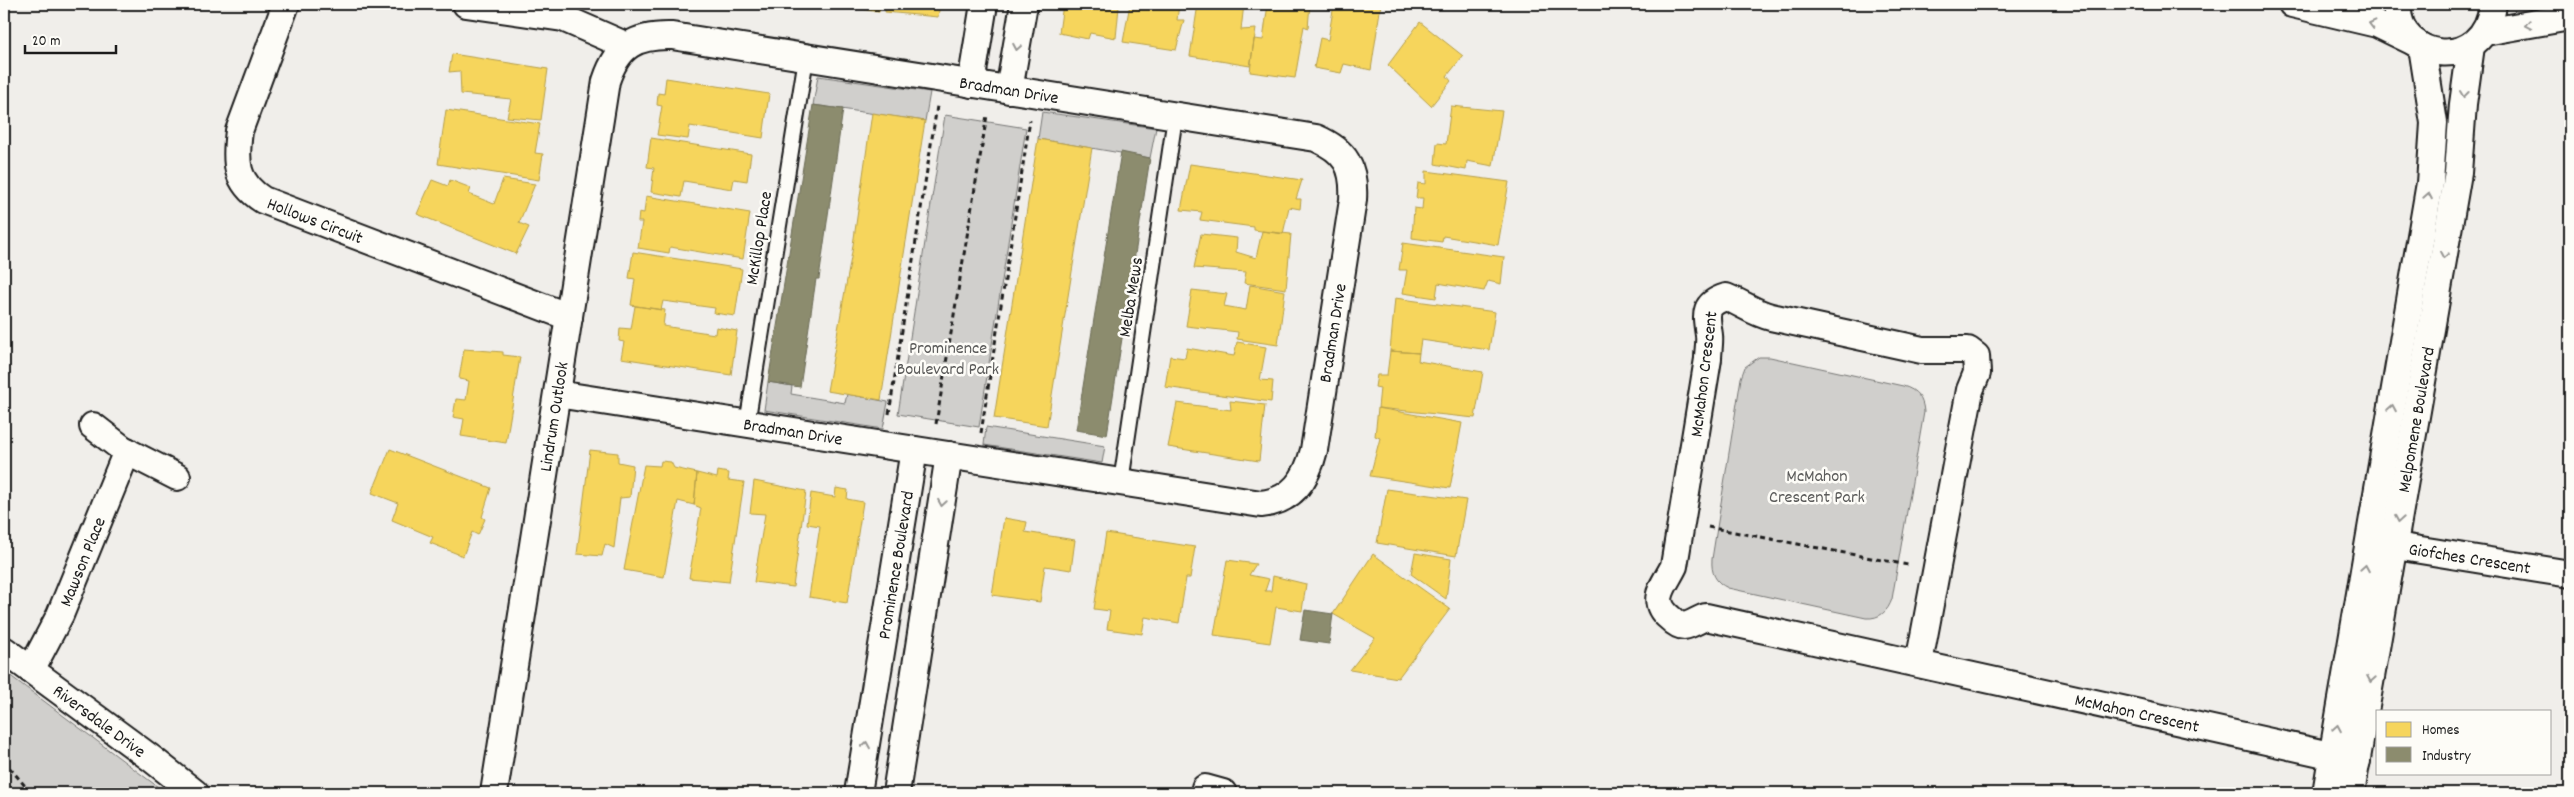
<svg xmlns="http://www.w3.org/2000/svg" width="2574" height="797" font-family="Dekko,sans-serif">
  <rect width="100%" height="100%" fill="#f0eeea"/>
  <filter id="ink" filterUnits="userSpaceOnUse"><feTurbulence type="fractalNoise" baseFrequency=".02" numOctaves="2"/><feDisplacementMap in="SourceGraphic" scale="10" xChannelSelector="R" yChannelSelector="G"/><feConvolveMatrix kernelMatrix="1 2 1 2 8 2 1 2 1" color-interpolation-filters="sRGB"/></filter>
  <g filter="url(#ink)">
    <path fill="#d0cfcc" stroke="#767674" d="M818 76 930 92 925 121 813 105Z
      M1042 112 1156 128 1150 158 1038 139Z
      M945 115 1026 128 979 427 898 414Z
      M1759 357H1770L1903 386C1917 390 1923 398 1924 412L1892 599C1888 611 1880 619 1866 618L1728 588C1715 582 1711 573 1712 559L1741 378 1745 367Z
      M768 382 792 386 791 394 845 403 847 394 888 402 883 429 764 410Z
      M986 427 1105 446 1102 463 984 445Z
      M4 671 166 793H4Z"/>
    <path fill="#f6d55c" stroke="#b59e49" d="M832 4H881L879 12Z
      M886 4H940L938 17 885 12Z
      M1063 4H1111L1119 7 1116 38 1090 33 1088 39 1059 33Z
      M1130 4H1179L1177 20H1184L1176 50 1123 42Z
      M1198 4H1244L1241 30 1256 29 1250 66 1190 56Z
      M1268 4H1310L1308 28 1304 26 1295 78 1250 72 1254 39 1263 40Z
      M1334 4H1381L1371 70 1344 64 1341 73 1314 68 1320 38 1328 40Z
      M1420 22 1463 56 1447 76 1451 81 1431 106 1388 65Z
      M452 54 548 69 541 120 507 117 511 99 461 94 460 71 449 72Z
      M666 78 769 94 763 138 690 126 688 139 657 135 662 106 657 105 658 93 664 94Z
      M1451 106 1502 111 1493 166 1467 161 1466 170 1435 164 1437 143 1446 144Z
      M446 110 540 124 535 153 543 154 539 180 438 164Z
      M872 113 925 121 881 400 827 391 852 252Z
      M651 138 751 154 747 181 734 179 732 189 684 181 681 197 651 192 654 168 647 167Z
      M1038 139 1092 148 1047 426 994 418Z
      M1190 164 1302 180 1296 199H1301L1300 209 1289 207 1283 234 1254 230V227L1200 220 1202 212 1181 210Z
      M1426 171 1509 182 1498 245 1443 236 1442 242 1412 238 1414 208 1422 209 1423 198H1416L1418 183 1426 184Z
      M503 179 535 184 519 223 529 227 516 254 417 214 432 180 448 186 450 180 471 188 469 194 494 204Z
      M646 196 750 213 743 259 670 247 669 253 638 248 642 222H638L639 212 644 213Z
      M1262 231 1291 234 1286 289 1244 283 1246 272 1194 268 1201 234 1237 238 1236 252 1256 258Z
      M1403 243 1504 257 1501 284 1488 281 1484 291 1438 283 1436 298 1403 293 1407 270H1399Z
      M633 252 742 269 735 316 714 313 715 308 663 301 661 310 631 305 635 279 629 278Z
      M1250 285 1285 291 1278 345 1237 339 1238 332 1186 326 1192 290 1227 294 1224 306 1246 310Z
      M1395 298 1495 312 1489 350 1421 340 1419 353 1390 351Z
      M635 306 665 310 663 326 715 334 716 327 737 331 731 375 621 358 624 342 619 341 620 328 631 329Z
      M1237 342 1266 347 1260 380 1273 381 1271 402 1165 387 1170 356 1185 358 1187 348 1234 356Z
      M464 349 503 352V355L520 357 506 443 461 436 464 419 453 417 456 399 466 400 469 381 459 379Z
      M1390 351 1419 353 1418 361 1483 372 1475 418 1378 408 1380 388 1375 387 1377 375H1387Z
      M1230 401 1265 405 1259 461 1168 447 1177 403 1231 410Z
      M1378 408 1462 423 1450 488 1370 476 1380 438 1375 436Z
      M390 449 491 488 482 517 485 519 478 535 472 532 463 556 430 543 433 537 392 520 398 503 372 493Z
      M590 450 618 453V462L633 465 630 497 620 498 614 548 605 544 602 556 577 554Z
      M661 461 671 462 674 468 697 473 694 505 678 501 664 577 624 570 644 465 660 466Z
      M718 471 729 473 728 480 744 482 729 582 689 578 701 508 694 505 697 473 717 478Z
      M754 481 806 491 793 587 754 582 765 514 750 513Z
      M836 488 848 490 847 499 863 502 847 603 809 597 820 526 807 524 811 493 835 497Z
      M1387 489 1466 500 1456 556 1377 543Z
      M1004 518 1027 522 1025 532 1075 540 1071 570 1045 566 1040 602 992 595Z
      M1106 533 1195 547 1190 578H1186L1179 623 1145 617 1142 634 1107 629 1110 611 1094 609Z
      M1415 553 1451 559 1446 599 1411 574Z
      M1373 554 1450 609 1398 678 1350 670 1375 638 1333 614Z
      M1227 560 1256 564 1249 575 1269 579 1265 591H1271L1273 576 1306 584 1302 611 1276 607 1270 643 1214 635Z"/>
    <path fill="#8c8c6e" stroke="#6a6a55" d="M813 105 843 109 819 279H816L800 387 768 382Z
      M1121 152 1150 158 1107 435 1076 430Z
      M1305 610 1333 614 1329 644 1300 640Z"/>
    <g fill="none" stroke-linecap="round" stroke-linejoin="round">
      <defs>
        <path id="lane" d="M747 424 806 58
          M1121 482 1175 117"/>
        <g id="street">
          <path id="s1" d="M286 4 239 131C235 162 235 182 263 200L569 317"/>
          <path d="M466 4 563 18 627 46"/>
          <path d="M2292 4 2377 24 2416 43"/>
          <path d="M2398 4C2394 61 2485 76 2493 4"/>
          <path d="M2485 32 2570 17"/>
          <path d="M971 84 984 4"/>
          <path d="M1009 90 1024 4"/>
          <path d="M93 426 124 450 177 477"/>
          <path id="s2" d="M2377 543 2570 574"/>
          <path id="s3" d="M4 650 152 759 195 793"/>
          <path id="s4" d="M1919 663 1970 390 1977 373 1976 356 1968 350H1922L1771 317C1754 313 1742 303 1726 297 1703 304 1706 314 1709 335 1710 342 1708 351 1708 359L1674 566C1665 585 1648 600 1670 618 1674 622 1679 626 1684 626 1691 625 1699 619 1706 617L2357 761"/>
          <path id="s5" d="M31 670 60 615 127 451"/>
          <path d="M1205 788 1223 793"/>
          <path id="s6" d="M494 793 606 81C618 45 636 35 672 36L1316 138C1346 151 1355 167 1353 200L1314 450C1307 479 1292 501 1261 504L557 394"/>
          <path id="s7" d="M858 793 914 450"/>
          <path d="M896 793 949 455"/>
          <path d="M2326 793 2430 183 2434 123 2422 47"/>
          <path id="s8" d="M2351 793 2458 173 2463 104 2471 46"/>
        </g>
      </defs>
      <use href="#lane" stroke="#1c1c1c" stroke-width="18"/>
      <use href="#street" stroke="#1c1c1c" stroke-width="30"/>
      <path stroke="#1c1c1c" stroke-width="3" stroke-dasharray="5 4" stroke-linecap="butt" d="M889 414 937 106
        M936 424 987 115
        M981 433 1030 120
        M1708 527 1908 565
        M4 761 31 793"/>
      <use href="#lane" stroke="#fdfcf7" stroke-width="14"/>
      <use href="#street" stroke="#fdfcf7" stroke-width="26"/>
    </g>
    <defs><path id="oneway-chevron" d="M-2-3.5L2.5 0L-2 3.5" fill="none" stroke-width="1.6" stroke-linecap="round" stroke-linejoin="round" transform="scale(1.25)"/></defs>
    <g stroke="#989794">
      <use href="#oneway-chevron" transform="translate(2372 24) rotate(-166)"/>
      <use href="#oneway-chevron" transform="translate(2528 25) rotate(169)"/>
      <use href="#oneway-chevron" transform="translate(1017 47) rotate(100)"/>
      <use href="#oneway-chevron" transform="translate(2464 94) rotate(97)"/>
      <use href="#oneway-chevron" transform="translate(2428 196) rotate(-80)"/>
      <use href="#oneway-chevron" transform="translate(2444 255) rotate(100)"/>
      <use href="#oneway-chevron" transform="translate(2392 408) rotate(-80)"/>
      <use href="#oneway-chevron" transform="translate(942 503) rotate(99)"/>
      <use href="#oneway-chevron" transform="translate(2399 519) rotate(100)"/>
      <use href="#oneway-chevron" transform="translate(2365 568) rotate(-80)"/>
      <use href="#oneway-chevron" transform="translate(2371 679) rotate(100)"/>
      <use href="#oneway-chevron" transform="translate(2337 728) rotate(-80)"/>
      <use href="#oneway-chevron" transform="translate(866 745) rotate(-81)"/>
    </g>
  </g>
  <g text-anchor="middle" stroke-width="5" stroke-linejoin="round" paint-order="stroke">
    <g font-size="18" fill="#1c1c1c" stroke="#fdfcf7">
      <text dy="6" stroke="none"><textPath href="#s6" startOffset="1150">Bradman Drive</textPath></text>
      <text dy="6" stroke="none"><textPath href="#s1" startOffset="270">Hollows Circuit</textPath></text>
      <text transform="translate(758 238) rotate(-81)" y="6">McKillop Place</text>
      <text transform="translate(1130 297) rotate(-81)" y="6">Melba Mews</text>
      <text transform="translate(1332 333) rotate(-81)" y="6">Bradman Drive</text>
      <text transform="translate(1703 374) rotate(-83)" y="6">McMahon Crescent</text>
      <text dy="6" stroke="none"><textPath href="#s6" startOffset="381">Lindrum Outlook</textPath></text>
      <text dy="6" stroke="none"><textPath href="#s8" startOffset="379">Melpomene Boulevard</textPath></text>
      <text transform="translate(793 431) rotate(9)" y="6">Bradman Drive</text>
      <text dy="6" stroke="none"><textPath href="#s2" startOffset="94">Giofches Crescent</textPath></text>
      <text dy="6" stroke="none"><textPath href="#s5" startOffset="120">Mawson Place</textPath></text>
      <text dy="6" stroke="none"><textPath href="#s7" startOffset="231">Prominence Boulevard</textPath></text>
      <text dy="6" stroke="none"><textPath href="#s4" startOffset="1396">McMahon Crescent</textPath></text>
      <text dy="6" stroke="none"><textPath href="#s3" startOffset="119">Riversdale Drive</textPath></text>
    </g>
    <g font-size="18" fill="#5b5b5a" stroke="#fdfcf7">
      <text x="948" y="353">Prominence<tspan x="948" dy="21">Boulevard Park</tspan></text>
      <text x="1817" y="481">McMahon<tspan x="1817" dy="21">Crescent Park</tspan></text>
    </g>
  </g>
  <rect width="2574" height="797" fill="none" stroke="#fdfcf7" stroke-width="20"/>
  <rect x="10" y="10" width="2554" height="777" fill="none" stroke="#1c1c1c" stroke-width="2" filter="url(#ink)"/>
  <rect x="2376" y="710" width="175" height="65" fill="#fdfcf7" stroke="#a3a29f"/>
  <rect x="2386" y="722" width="25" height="15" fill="#f6d55c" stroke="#a3a29f"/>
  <text x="2422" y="734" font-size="15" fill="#1c1c1c">Homes</text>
  <rect x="2386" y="747" width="25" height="15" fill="#8c8c6e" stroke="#a3a29f"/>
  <text x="2422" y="760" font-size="15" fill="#1c1c1c">Industry</text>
  <path d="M25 45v8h91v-8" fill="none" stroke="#1c1c1c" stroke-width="2.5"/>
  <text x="32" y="45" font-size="15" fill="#1c1c1c" stroke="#fdfcf7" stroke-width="4" paint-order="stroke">20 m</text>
</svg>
